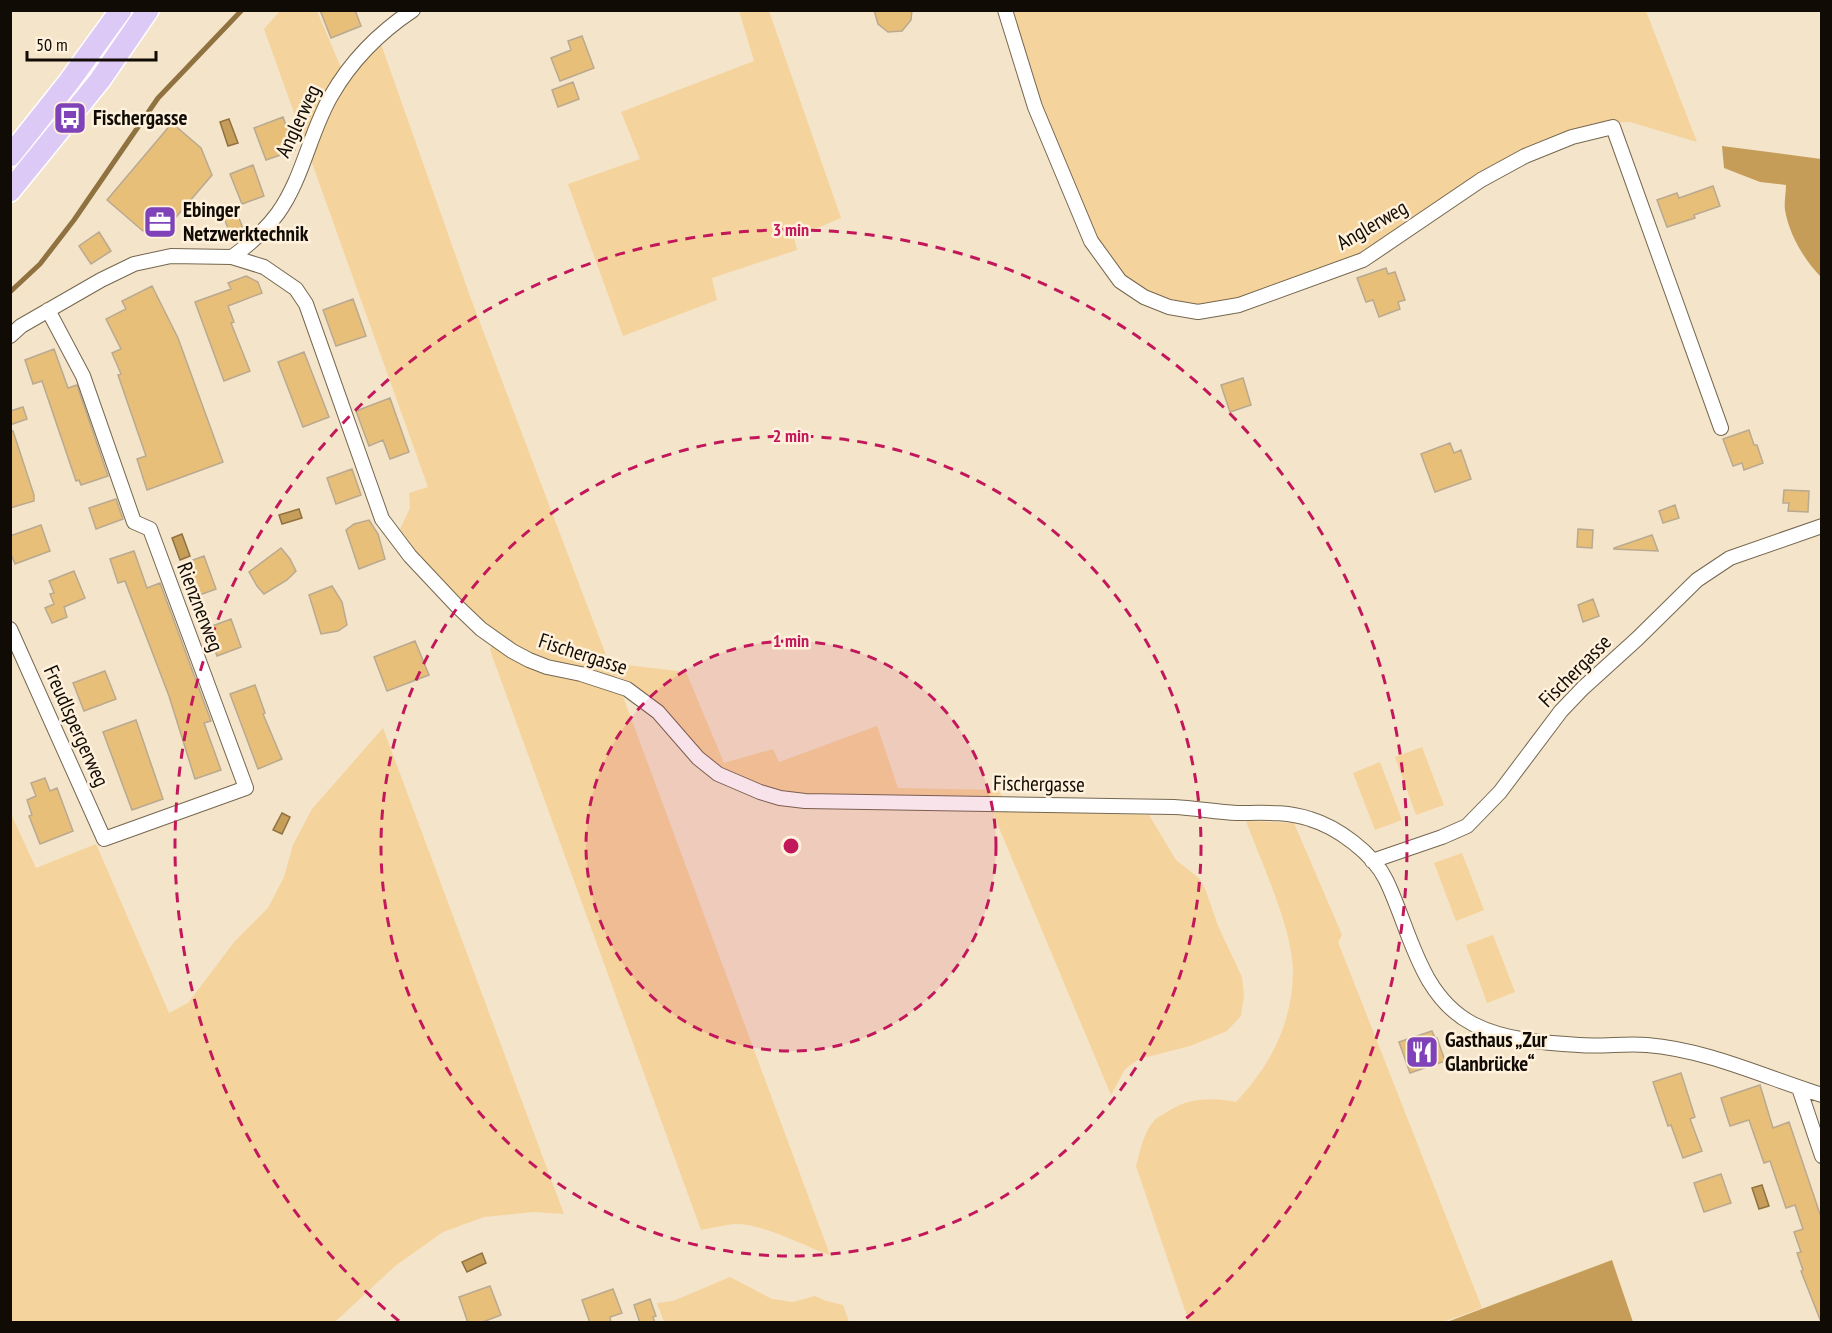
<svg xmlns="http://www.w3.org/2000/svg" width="1832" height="1333" font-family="'PT Sans Narrow',sans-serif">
  <rect width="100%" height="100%" fill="#f4e4c9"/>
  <path fill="#f5d39d" d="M132 11H138L109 53 11 177V168L106 47Z
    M280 11H317L342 70 360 65 381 44 471 299 609 663 686 672 724 763 773 749 779 762 877 726 898 788 998 790 1004 799 793 794C762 785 730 777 705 755 674 727 655 692 615 675L830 1255C802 1245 765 1224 735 1224 724 1225 712 1228 701 1230L490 650 495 633 426 567 400 529 410 508 409 493 428 487 264 29Z
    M739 11H769L841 218 794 238 797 250 712 278 717 300 623 336 568 184 640 159 621 112 754 61Z
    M1009 11H1646L1697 142 1630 122 1607 123 1572 133 1384 243 1348 261 1216 307 1185 306 1152 296 1123 278 1086 222 1050 137Z
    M383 728 564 1214 534 1212 484 1217 443 1232 395 1266 335 1322H11V814L36 868 96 844 169 1013 188 1003 235 941 268 908 284 877 293 845 312 809Z
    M1422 747 1444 805 1416 815 1395 757Z
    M1380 762 1402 820 1375 830 1353 773Z
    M992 811 1149 815 1176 860 1200 879 1206 891 1218 926 1242 977 1244 995 1241 1016 1227 1031 1190 1046 1139 1059 1125 1069 1111 1095Z
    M1246 821 1294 823 1342 935 1338 942 1482 1308 1443 1322H1189L1136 1166C1140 1152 1143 1134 1153 1122 1155 1119 1160 1116 1164 1114 1186 1098 1210 1097 1236 1102 1271 1065 1293 1022 1293 970 1292 927 1261 862 1246 821Z
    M1462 853 1484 910 1456 921 1434 863Z
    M1493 935 1515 992 1487 1003 1466 945Z
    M730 1277 772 1299 793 1302 815 1296 826 1301 843 1305 849 1322H664L657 1303 673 1301Z"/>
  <path fill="#c59d58" d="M1722 146 1821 159V277C1804 260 1789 234 1785 210 1784 202 1786 193 1786 185L1760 182 1724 168Z
    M1612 1260 1633 1322H1447Z"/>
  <path fill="#c79e59" stroke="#907240" stroke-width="1.5" d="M229 119 238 143 228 146 220 122Z
    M299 509 302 518 282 524 279 515Z
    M182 534 190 556 180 560 172 538Z
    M282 813 290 817 282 834 273 830Z
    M1762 1185 1769 1206 1759 1209 1752 1188Z
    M482 1253 486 1263 467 1272 462 1262Z"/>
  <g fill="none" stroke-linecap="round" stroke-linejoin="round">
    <path stroke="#907240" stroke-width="5" d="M10 292 40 264 74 220 158 98 242 10"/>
  </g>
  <path fill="#e8bf79" stroke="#b9a990" stroke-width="1.5" d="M320 10H355L361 26 331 38Z
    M874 10H912L911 20 902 31 888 32 878 24Z
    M582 36 594 68 560 81 551 58 571 50 568 41Z
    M573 82 579 99 558 107 552 90Z
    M283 117 295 150 266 160 254 128Z
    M172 123 201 148 212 175 165 230 152 220 143 231 107 200Z
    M253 165 264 196 242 204 230 174Z
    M1713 186 1720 206 1694 215 1695 218 1667 227 1657 200 1677 193 1679 198Z
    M235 208 244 231 231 236 222 213Z
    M99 232 111 251 91 264 79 246Z
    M1386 268 1388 274 1395 272 1405 300 1398 302 1400 309 1379 317 1373 300 1366 302 1357 278Z
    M246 276 258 282 262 293 228 306 234 322 231 323 250 371 224 381 195 302 231 289 228 283Z
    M152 286 178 338 223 462 147 490 137 459 146 456 118 375 121 374 112 353 121 349 106 319 126 309 122 301Z
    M353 299 366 336 336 346 323 310Z
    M54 349 68 388 77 385 108 476 81 485 79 480 76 481 42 381 33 384 25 360Z
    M304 352 329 417 303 427 278 362Z
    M1243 378 1251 405 1230 412 1221 385Z
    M390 398 409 452 390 459 383 440 369 446 356 411Z
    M23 407 27 419 10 425V411Z
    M1749 430 1754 445H1757L1763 463 1744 470 1742 463 1733 466 1723 439Z
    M13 431 34 495V501L10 508V432Z
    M1450 443 1454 453 1461 450 1471 479 1435 492 1421 454Z
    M352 469 361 495 336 504 327 478Z
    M1784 490 1809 491 1808 512 1788 511 1789 503H1783Z
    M116 499 123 519 96 529 89 508Z
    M1675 505 1679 518 1663 523 1659 511Z
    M369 520 378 534 385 559 359 569 346 530 354 524Z
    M41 525 50 551 15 564 10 552V536Z
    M1578 529 1593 530 1592 548 1577 547Z
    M1652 535 1658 551 1614 549V548Z
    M281 548 290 559 296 571 287 580 264 594 257 586 249 572Z
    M134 551 147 588 160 583 211 721 204 723 221 770 195 779 169 696 125 581 118 583 110 559Z
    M204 556 216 589 194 597 182 564Z
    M74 571 85 598 64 607 67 617 52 623 45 608 54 604 50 594 54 593 49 581Z
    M332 586 342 602 347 625 338 631 321 634 309 595Z
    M1593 599 1599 616 1583 622 1578 605Z
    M231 619 241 647 217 656 207 628Z
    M415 641 429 675 387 691 374 657Z
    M105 671 116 699 84 711 73 683Z
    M255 685 265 713 263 714 282 759 258 769 230 694Z
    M136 720 163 799 132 810 103 732Z
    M45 778 50 791 57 788 73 831 40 844 29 816 32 815 27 800 36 796 31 783Z
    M1432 1031 1435 1038H1437L1445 1061 1410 1073 1399 1042Z
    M1681 1073 1695 1117 1690 1119 1702 1151 1683 1158 1671 1125 1668 1126 1653 1082Z
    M1760 1085 1773 1128 1789 1122 1821 1217V1322L1801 1271 1803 1270 1797 1253 1801 1252 1794 1232 1803 1229 1795 1205 1786 1208 1770 1161 1764 1163 1749 1120 1730 1126 1721 1098Z
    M1721 1174 1731 1203 1704 1212 1694 1183Z
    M490 1286 501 1315 480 1323H468L459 1297Z
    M613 1289 622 1313 610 1317 611 1323H590L582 1300Z
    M650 1299 656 1316 653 1317 655 1323H640L634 1305Z"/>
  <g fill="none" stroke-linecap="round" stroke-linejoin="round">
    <defs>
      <path id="street" d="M1005 10 1035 107 1091 241 1120 281 1144 297 1169 307 1198 312 1239 305 1363 260 1481 180 1525 156 1572 137 1613 127 1721 428
        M232 257C250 244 265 231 278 213 303 178 310 132 331 96 351 61 380 32 413 10
        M10 336 21 326 101 280 134 264 171 256 232 257 264 267 296 289 306 304 382 519 410 556 457 606 481 629 512 651 529 660 547 667 581 674 627 689 658 712 698 758 718 774 760 792 780 798 805 801 1174 807C1195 808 1216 812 1237 813 1261 813 1286 811 1310 819 1337 827 1373 853 1386 880 1410 929 1419 996 1473 1024 1504 1040 1544 1043 1579 1045 1602 1047 1625 1043 1647 1045 1708 1050 1764 1077 1822 1095
        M10 629 104 839 246 788 150 529 134 522 83 376 48 310
        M1372 861 1442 837 1467 826 1500 792 1561 711 1583 688 1637 639 1697 580 1730 558 1822 526
        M1799 1088 1822 1156"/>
      <path id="primary" d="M10 156 68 83 121 10
        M10 191 100 80 148 10"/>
    </defs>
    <use href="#street" stroke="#75674f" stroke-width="16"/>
    <use href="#primary" stroke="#fff" stroke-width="24"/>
    <use href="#street" stroke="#fff" stroke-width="14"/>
    <use href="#primary" stroke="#ddc9f5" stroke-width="21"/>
  </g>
  <circle cx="791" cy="846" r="205" fill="#c2185b" fill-opacity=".12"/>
  <g fill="none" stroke="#c2185b" stroke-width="3" stroke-dasharray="10 8">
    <circle cx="791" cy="846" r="205"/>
    <circle cx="791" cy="846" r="410"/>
    <path d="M399 1321A616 616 0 1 1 1183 1321"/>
  </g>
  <defs>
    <symbol id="bus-square" viewBox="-11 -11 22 22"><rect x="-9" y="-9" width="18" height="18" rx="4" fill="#7f42b8" stroke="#fff1dc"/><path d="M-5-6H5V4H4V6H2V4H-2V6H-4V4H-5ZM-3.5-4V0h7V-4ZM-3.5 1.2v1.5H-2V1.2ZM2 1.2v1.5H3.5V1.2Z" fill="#fff"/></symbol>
    <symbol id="office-square" viewBox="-11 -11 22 22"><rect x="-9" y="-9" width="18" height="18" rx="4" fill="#7f42b8" stroke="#fff1dc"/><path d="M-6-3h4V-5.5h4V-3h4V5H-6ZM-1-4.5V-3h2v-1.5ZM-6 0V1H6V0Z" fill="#fff"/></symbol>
    <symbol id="restaurant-square" viewBox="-11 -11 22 22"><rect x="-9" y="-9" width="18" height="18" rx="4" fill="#7f42b8" stroke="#fff1dc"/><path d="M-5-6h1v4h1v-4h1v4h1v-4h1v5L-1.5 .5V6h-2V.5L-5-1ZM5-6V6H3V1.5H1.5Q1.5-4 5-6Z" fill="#fff"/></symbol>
  </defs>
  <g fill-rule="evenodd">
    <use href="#bus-square" x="51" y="99" width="38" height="38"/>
    <use href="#office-square" x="141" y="203" width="38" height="38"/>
    <use href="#restaurant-square" x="1403" y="1033" width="38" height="38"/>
  </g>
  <g text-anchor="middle" stroke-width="5" stroke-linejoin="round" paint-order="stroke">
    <g font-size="21" font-weight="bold" fill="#100b04" stroke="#fff1dc" text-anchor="start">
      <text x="93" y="125">Fischergasse</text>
      <text x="183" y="217">Ebinger<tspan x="183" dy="24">Netzwerktechnik</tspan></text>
      <text x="1445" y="1047">Gasthaus „Zur<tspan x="1445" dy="24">Glanbrücke“</tspan></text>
    </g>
    <g font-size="21" fill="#100b04" stroke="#fff1dc">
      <text transform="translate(298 121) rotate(-65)" y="7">Anglerweg</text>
      <text transform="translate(1372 225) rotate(-30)" y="7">Anglerweg</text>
      <text transform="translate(200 607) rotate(69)" y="7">Rienznerweg</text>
      <text transform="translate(583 654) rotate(18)" y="7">Fischergasse</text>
      <text transform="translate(1575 671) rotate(-45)" y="7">Fischergasse</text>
      <text transform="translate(76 726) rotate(66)" y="7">Freudlspergerweg</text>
      <text transform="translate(1039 784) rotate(1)" y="7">Fischergasse</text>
    </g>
  </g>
  <circle cx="791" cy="846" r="9" fill="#c2185b" stroke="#fff1dc" stroke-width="3"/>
  <g font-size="18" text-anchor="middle" font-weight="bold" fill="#c2185b" stroke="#fff1dc" stroke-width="5" stroke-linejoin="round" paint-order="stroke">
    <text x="791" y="236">3 min</text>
    <text x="791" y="442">2 min</text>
    <text x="791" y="647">1 min</text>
  </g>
  <rect width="1832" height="1333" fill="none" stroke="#100b04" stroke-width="24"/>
  <path d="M27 51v9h129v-9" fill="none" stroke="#100b04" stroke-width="3"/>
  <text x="36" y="51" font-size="18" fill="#100b04" stroke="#fff1dc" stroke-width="4.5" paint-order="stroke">50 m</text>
</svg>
